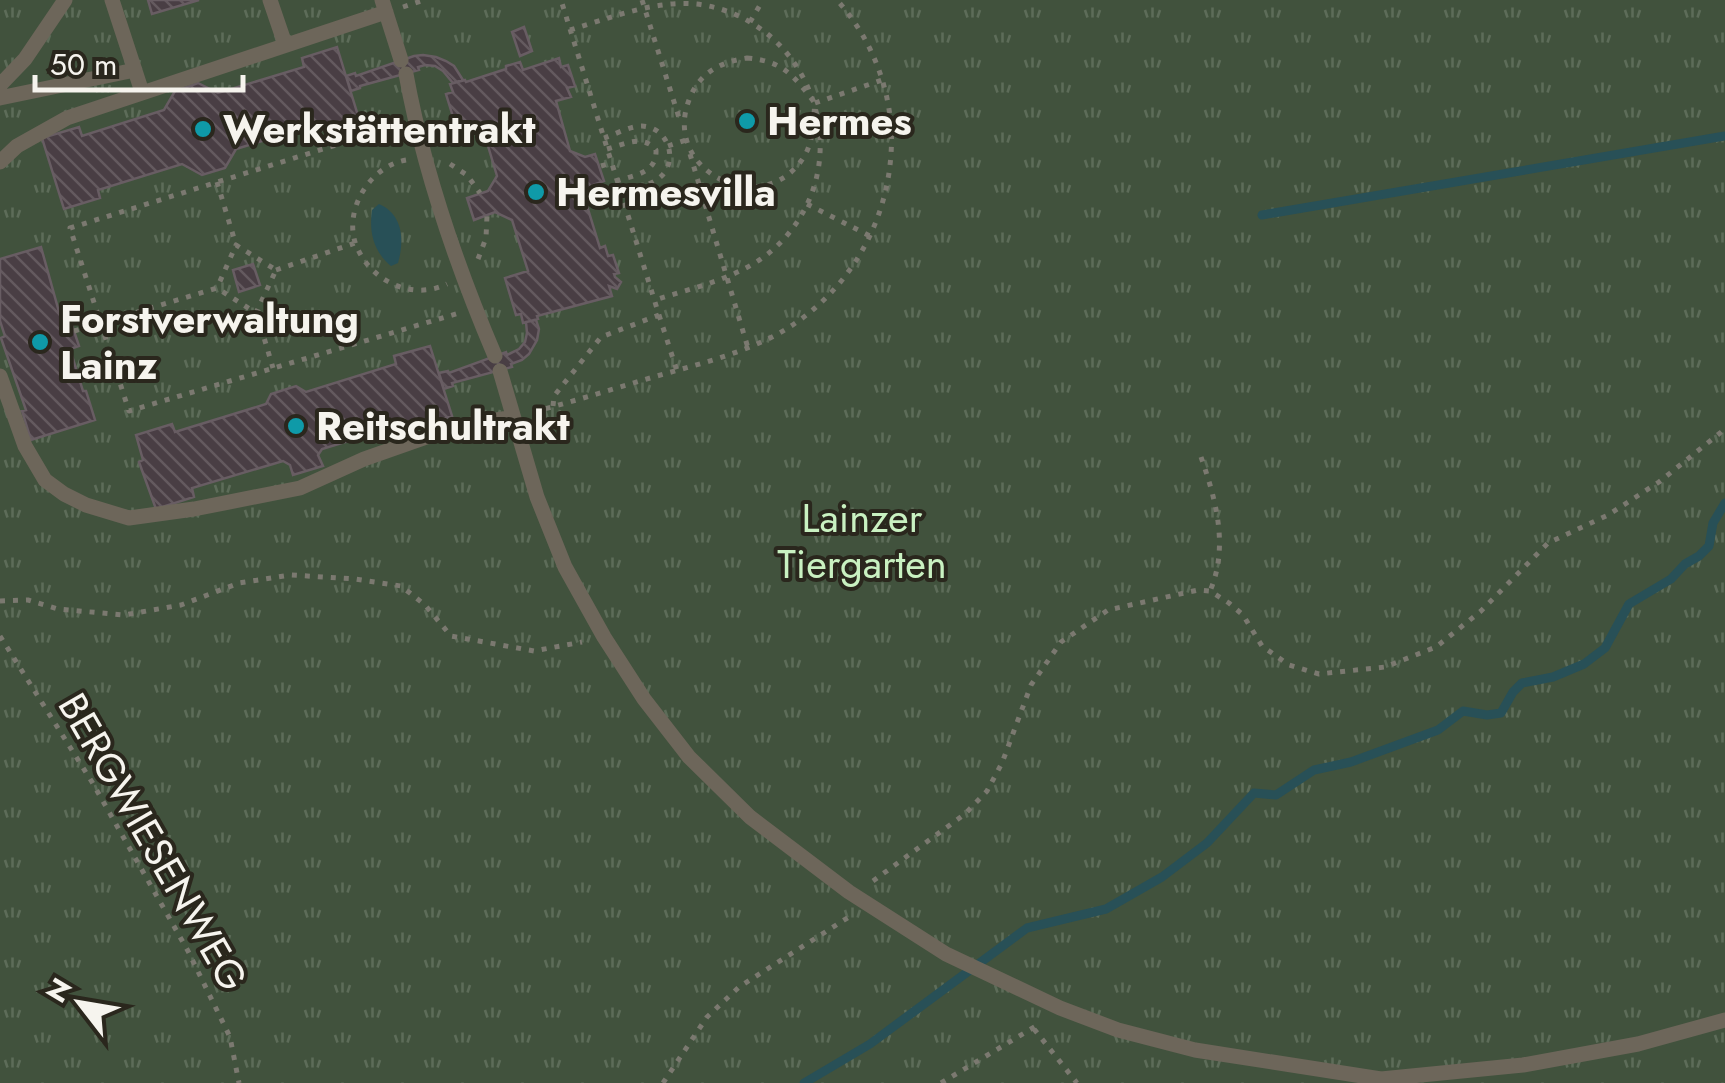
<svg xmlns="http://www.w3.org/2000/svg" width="1725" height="1083" font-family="Jost,sans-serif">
  <defs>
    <pattern id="park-tufts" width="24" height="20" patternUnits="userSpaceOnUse" patternTransform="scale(2.5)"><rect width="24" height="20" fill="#41523d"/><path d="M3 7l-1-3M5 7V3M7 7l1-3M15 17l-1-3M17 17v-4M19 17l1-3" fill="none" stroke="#5d6c59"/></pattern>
    <pattern id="building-back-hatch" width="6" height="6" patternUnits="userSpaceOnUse" patternTransform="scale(2.5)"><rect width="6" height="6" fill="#493e44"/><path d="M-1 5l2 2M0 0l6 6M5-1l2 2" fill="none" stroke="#645a5f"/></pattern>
  </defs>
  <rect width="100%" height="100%" fill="#2a271d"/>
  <path fill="url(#park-tufts)" d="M0 0H1725V1083H0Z"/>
  <path fill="#285057" d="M379 204C404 215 404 242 398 263L391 266C373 251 369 232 372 210Z"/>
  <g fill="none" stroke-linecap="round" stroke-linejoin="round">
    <path stroke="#285057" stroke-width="9" d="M1262 215 1725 136
      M804 1083 870 1044 1027 928 1106 909 1162 877 1207 843 1254 793 1276 795 1314 770 1351 762 1438 730 1463 711 1487 715 1501 713 1513 692 1522 683 1553 677 1584 664 1605 648 1629 604 1671 579 1685 564 1699 556 1709 546 1713 523 1725 503"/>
  </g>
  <path fill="url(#building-back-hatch)" stroke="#685d63" stroke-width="2.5" d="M148 0H199L152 14Z
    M524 27 532 51 520 56 512 32Z
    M337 47 359 119 323 130 321 123 236 149 225 168 202 175 182 164 98 190 100 198 64 209 42 138 79 127 82 136 164 110 175 91 198 83 218 93 304 67 302 58Z
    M423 55 436 57 446 61 454 66 463 80 453 83 443 71 435 66 425 65 418 67 419 70 360 86V88L351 91 346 76 355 73 356 76 414 56Z
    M559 58 561 67 568 65 575 86 567 88 571 97 556 101 570 151 585 157 595 154 604 181 593 185 584 196 600 248 605 246 608 256 613 255 619 273 614 274 615 277 621 282 617 289 609 286 612 296 537 316 538 319 523 323 521 314 516 315 505 278 528 271 512 220 495 212 474 220 467 198 488 191 497 176 482 126 458 133 446 94 453 92 450 84 465 80 466 82 506 69V66L520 62 523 70Z
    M41 247 61 319 69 316 79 346 70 349 83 391H86L95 420 31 440 22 411 26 410 1 338 5 336 0 321V259Z
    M253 264 260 285 239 292 233 270Z
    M536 320 539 329 537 340 529 354 522 360 511 364 512 367 452 383 453 386 444 389 439 373 448 371 449 373 506 352 507 355 519 349 525 342 527 333 526 322Z
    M430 346 452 416 416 428 414 421 322 449 318 455 323 466 293 475 290 465 283 461 192 488 194 497 156 509 139 462 143 460 136 435 172 424 175 432 266 404 271 394 296 386 306 392 396 364 394 356Z"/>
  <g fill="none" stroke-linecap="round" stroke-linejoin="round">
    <path stroke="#7b7970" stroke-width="5" stroke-dasharray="5 8" stroke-linecap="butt" d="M642 0 681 124
      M403 7 424 0
      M750 22 763 0
      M570 30C610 18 654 0 697 4 812 19 862 161 779 244 746 277 698 286 655 300
      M747 58C783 61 793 75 815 103 813 120 814 139 805 155 766 222 661 173 689 100 699 73 720 62 747 58Z
      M815 103 882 80
      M397 126 70 228 129 411 459 313
      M604 138C616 134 630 126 642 126 669 127 680 163 658 179 648 186 633 189 621 194
      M668 146 686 140
      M607 149C625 144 643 134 656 150 657 173 635 175 617 181
      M690 154 748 348
      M406 160C370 166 343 210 356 245 370 281 412 301 447 284
      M450 164 467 175 480 193
      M601 166 611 163
      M217 182 236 245
      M807 204 870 236
      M478 259 486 238 487 216
      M276 270 355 243
      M257 314 273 368
      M659 315 677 371
      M74 331 217 288 256 313 276 270 236 245 217 288
      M553 406 554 396 601 337 659 315 561 0
      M533 412C575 401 616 388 657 376 696 365 736 355 772 337 842 301 886 231 891 154 895 98 874 41 837 0
      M1201 457C1216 500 1229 547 1210 591
      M0 601 28 600 58 609 124 615 181 605 239 583 291 575 355 579 401 586 425 605 451 636 534 651 582 642
      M0 636 92 782 188 951 230 1037 239 1083
      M873 881 965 814 987 791 1002 763 1031 685 1061 642 1108 610 1198 590 1210 591 1229 603 1243 615 1262 646 1289 665 1319 674 1385 667 1436 647 1481 611 1548 543 1608 515 1659 482 1725 429
      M1034 1029 1077 1083
      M663 1083 707 1017 739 987 852 915
      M941 1083 1041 1023"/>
    <path stroke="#6d665a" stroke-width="15" d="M112 0 142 92
      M270 0 285 44
      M382 0 401 60
      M406 74C423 168 458 269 495 356
      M0 85 25 59 65 0
      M0 98 135 70
      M0 162 17 146 67 118 386 12
      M500 371 537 497 565 567 604 637 644 699 689 757 750 817 849 892 946 954 1060 1008 1118 1030 1195 1050 1381 1079 1523 1065 1638 1044 1725 1020
      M0 376 25 446 45 480 64 494 86 505 129 518 194 509 300 488 364 459 455 427 513 417"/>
  </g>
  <g fill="#0f9aa8" stroke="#2a271d" stroke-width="4">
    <circle cx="747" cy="121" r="10"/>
    <circle cx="203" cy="129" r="10"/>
    <circle cx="536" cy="192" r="10"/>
    <circle cx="40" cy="342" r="10"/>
    <circle cx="296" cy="426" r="10"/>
  </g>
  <g text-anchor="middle" stroke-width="8" stroke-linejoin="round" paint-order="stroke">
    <g font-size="40" font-weight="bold" fill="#f6f4ee" stroke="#2a271d" text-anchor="start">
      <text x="767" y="135">Hermes</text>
      <text x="223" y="143">Werkstättentrakt</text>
      <text x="556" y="206">Hermesvilla</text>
      <text x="60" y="333">Forstverwaltung<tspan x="60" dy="46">Lainz</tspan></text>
      <text x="316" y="440">Reitschultrakt</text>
    </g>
    <g font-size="40" fill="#c9f1c1" stroke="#2a271d">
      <text x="862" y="532">Lainzer<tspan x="862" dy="46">Tiergarten</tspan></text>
    </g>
    <g font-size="40" fill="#f6f4ee" stroke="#2a271d">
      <text transform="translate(153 842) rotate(60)" y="14">BERGWIESENWEG</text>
    </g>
  </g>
  <g transform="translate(80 1003) rotate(301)" stroke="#2a271d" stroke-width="8" paint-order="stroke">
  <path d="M0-8L18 38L0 25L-18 38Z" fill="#f6f4ee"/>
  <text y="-15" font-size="28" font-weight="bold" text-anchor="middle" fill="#f6f4ee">N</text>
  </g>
  <path d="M35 75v15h208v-15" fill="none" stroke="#f6f4ee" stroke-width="5"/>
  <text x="50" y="75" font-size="30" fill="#f6f4ee" stroke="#2a271d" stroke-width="8" paint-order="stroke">50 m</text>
</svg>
